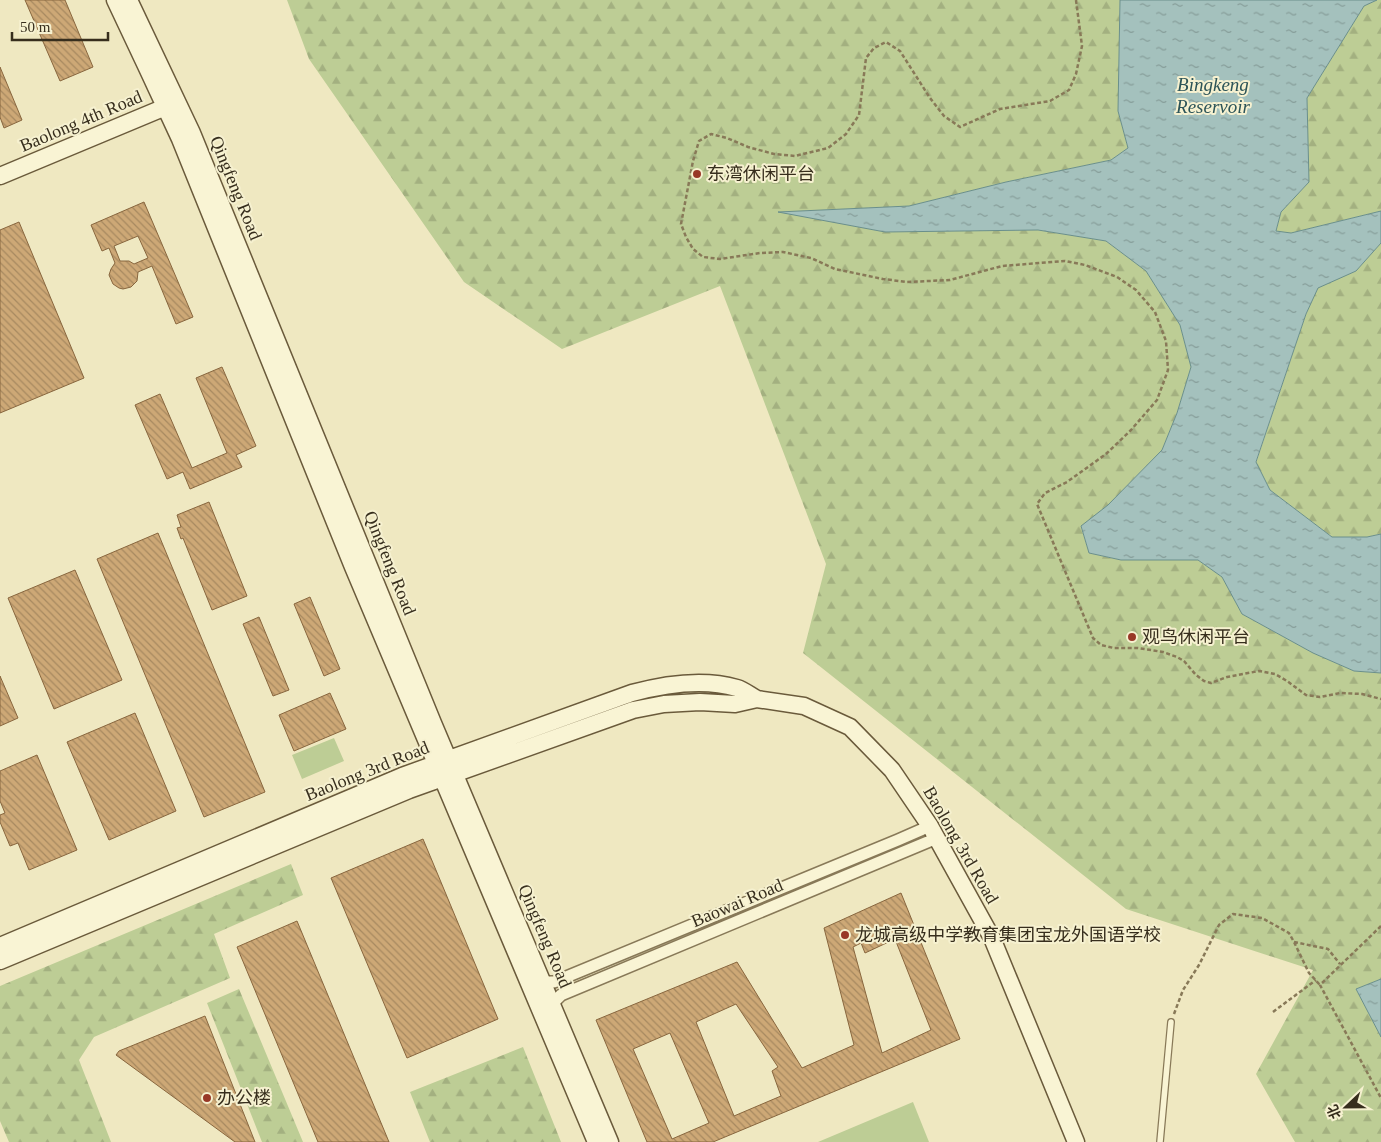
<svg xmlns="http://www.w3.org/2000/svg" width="1381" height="1142" font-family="'Times New Roman','Noto Sans SC',serif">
  <defs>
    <pattern id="forest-firs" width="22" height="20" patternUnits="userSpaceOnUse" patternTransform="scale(1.25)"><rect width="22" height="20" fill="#bdcd95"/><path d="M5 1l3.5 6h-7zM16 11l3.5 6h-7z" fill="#a3b080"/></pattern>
    <pattern id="water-ripples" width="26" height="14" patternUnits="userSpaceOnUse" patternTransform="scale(1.25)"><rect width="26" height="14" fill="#a4c1bd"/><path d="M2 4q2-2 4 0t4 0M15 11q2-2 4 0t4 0" fill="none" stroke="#869d99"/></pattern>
    <pattern id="building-back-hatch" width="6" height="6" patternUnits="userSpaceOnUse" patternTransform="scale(1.25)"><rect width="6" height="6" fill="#cda876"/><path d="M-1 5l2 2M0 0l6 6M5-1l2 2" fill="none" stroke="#a78960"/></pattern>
  </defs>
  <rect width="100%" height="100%" fill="#efe8c1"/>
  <path fill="#bdcd95" d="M334 738 344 761 302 779 292 755Z
    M913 1102 929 1142H818Z"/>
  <path fill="url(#forest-firs)" d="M287 0H1120L1118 111 1128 148 1111 160 1006 182 909 206 781 212 885 232 1038 230 1106 241 1146 271 1180 325 1191 367 1177 413 1162 450 1108 505 1081 527 1089 553 1121 560H1198L1222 577 1242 614 1313 653 1354 671 1381 673V979L1356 989 1381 1037V1142H1295L1256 1074 1313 970 1126 909 803 653 826 564 720 286 562 349 464 282 309 59Z
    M1377 0H1381V211L1291 233 1276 232 1281 212 1309 182 1307 98 1364 6Z
    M1381 243V534L1367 537H1332L1270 490 1256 463 1306 314 1318 287 1356 271Z
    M291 864 303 895 214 934 230 978 94 1037 79 1060 111 1142H9L0 1121V986Z
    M239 989 303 1142H262L207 1003Z
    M523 1047 561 1142H430L410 1092Z"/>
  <path fill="url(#water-ripples)" stroke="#6a8f8b" d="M1120 0H1377L1364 6 1307 98 1309 182 1281 212 1276 231 1291 233 1381 211V243L1356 271 1318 288 1306 314 1256 462 1270 490 1332 537H1367L1381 534V673L1354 671 1313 653 1242 614 1222 577 1198 560H1121L1089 553 1081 526 1108 505 1162 450 1177 413 1191 367 1180 325 1146 271 1106 241 1038 230 885 232 778 212 909 206 1006 182 1111 160 1128 148 1118 111Z
    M1381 979V1037L1356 989Z"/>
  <path fill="url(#building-back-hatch)" stroke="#88663e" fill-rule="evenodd" d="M25 0H65L93 67 60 81Z
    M0 67 22 120 4 128 0 117Z
    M144 202 193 317 176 324 152 266 138 272 137 281 131 287 123 289 119 288 113 284 109 275 111 269 115 263 109 248 102 251 91 225ZM138 236 148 258 134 264 129 261H120L114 246Z
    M19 222 84 378 0 413V230Z
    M222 367 256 446 236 455 242 467 190 489 183 472 167 479 135 405 160 394 192 468 227 453 196 378Z
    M209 502 247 596 212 610 183 538 181 539 177 528 181 527 177 515Z
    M158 533 265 792 204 817 97 559Z
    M75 570 122 680 54 709 8 598Z
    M310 597 340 669 324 676 294 604Z
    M259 617 289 690 273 696 243 624Z
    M0 676 18 718 0 726Z
    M330 693 346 729 294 751 279 715Z
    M135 713 176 811 109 840 67 742Z
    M37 755 77 850 29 870 18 843 10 846 0 822V815L5 813 0 801V771Z
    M423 839 498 1019 407 1058 331 878Z
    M901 893 960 1039 713 1142H647L596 1020 737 962 802 1068 854 1045 824 928ZM895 939 931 1030 882 1053 853 947 861 943 865 953ZM736 1004 778 1067 772 1071 781 1096 734 1116 696 1022ZM670 1033 709 1123 672 1139 633 1049Z
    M297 921 389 1142H318L237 947Z
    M205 1016 255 1142H235L116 1055 119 1051Z"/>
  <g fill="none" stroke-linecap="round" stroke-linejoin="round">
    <defs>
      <path id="lane" d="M1160 1142 1171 1022"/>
      <path id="street" d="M543 982H554L898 840 930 826
        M552 1004 561 995 937 838"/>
      <path id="secondary" d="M115 0 148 70 180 139 353 567 596 1142
        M129 0 192 133 433 723 610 1142
        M0 176 175 103
        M0 946 402 776 632 693C665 684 703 678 737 688 744 690 751 696 757 699
        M0 961 409 790 633 710 664 704 700 702 735 704 757 699 804 706 850 727 892 770 930 826 992 938 1076 1142"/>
    </defs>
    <use href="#lane" stroke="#887958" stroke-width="8"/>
    <use href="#street" stroke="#887958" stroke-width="14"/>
    <use href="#secondary" stroke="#6a5a3b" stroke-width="19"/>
    <path stroke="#887958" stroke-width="2.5" stroke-dasharray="4 2.5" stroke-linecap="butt" d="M1076 0 1082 46 1076 74 1069 90 1050 101 1000 109 960 127 944 116 930 98 900 51 886 42 874 48 866 58 859 115 846 134 828 148 795 156 774 154 748 147 727 138 711 134 699 141 693 161 681 224 686 237 693 249 703 257 720 259 760 253 783 252 811 258 835 269 883 279 907 282 950 280 1002 266 1065 261 1085 265 1117 277 1136 290 1155 312 1166 341 1168 370 1157 400 1131 430 1106 454 1067 482 1045 493 1037 504 1093 638 1101 645 1114 648H1138L1163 652 1177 657 1184 661 1196 675 1204 681 1211 683 1227 677 1259 671 1275 674 1287 681 1306 695 1320 697 1340 693 1362 694 1381 699
      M1381 926 1320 985 1381 1098
      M1294 942 1328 949 1340 964
      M1273 1012 1316 980
      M1174 1014 1183 990 1199 965 1219 925 1233 914 1262 918 1289 933 1294 942 1309 973 1320 985"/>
    <use href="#lane" stroke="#f9f4d4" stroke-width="5.5"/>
    <use href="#street" stroke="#f9f4d4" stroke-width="11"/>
    <use href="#secondary" stroke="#f9f4d4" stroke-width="16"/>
  </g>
  <g fill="#983827" stroke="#f6f1d0" stroke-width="2">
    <circle cx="697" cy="174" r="5"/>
    <circle cx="1132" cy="637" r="5"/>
    <circle cx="845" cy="935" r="5"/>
    <circle cx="207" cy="1098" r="5"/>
  </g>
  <g text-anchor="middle" stroke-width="4" stroke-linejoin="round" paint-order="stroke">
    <g font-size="18" fill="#372e1d" stroke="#f6f1d0">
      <text transform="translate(81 121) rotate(-23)" y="6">Baolong 4th Road</text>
      <text transform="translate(236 188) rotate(68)" y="6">Qingfeng Road</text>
      <text transform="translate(390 563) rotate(68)" y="6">Qingfeng Road</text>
      <text transform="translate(367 771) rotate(-22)" y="6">Baolong 3rd Road</text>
      <text transform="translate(961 845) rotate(60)" y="6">Baolong 3rd Road</text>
      <text transform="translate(737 903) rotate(-23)" y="6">Baowai Road</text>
      <text transform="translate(545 936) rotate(67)" y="6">Qingfeng Road</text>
    </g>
    <g font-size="18" fill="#372e1d" stroke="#f6f1d0" text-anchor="start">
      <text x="707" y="180">东湾休闲平台</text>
      <text x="1142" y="643">观鸟休闲平台</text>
      <text x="855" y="941">龙城高级中学教育集团宝龙外国语学校</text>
      <text x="217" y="1104">办公楼</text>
    </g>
    <g font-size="19" font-style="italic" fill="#2c5458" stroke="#f6f1d0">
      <text x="1213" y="91">Bingkeng<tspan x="1213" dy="22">Reservoir</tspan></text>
    </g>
  </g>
  <g transform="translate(1346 1107) rotate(248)" stroke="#f6f1d0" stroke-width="4" paint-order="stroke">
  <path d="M0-4L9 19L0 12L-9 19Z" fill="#372e1d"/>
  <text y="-8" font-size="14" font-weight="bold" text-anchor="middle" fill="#372e1d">北</text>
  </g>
  <path d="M12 32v8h96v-8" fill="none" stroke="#372e1d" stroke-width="2.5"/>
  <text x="20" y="32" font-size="15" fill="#372e1d" stroke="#f6f1d0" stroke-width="4" paint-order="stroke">50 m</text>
</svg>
